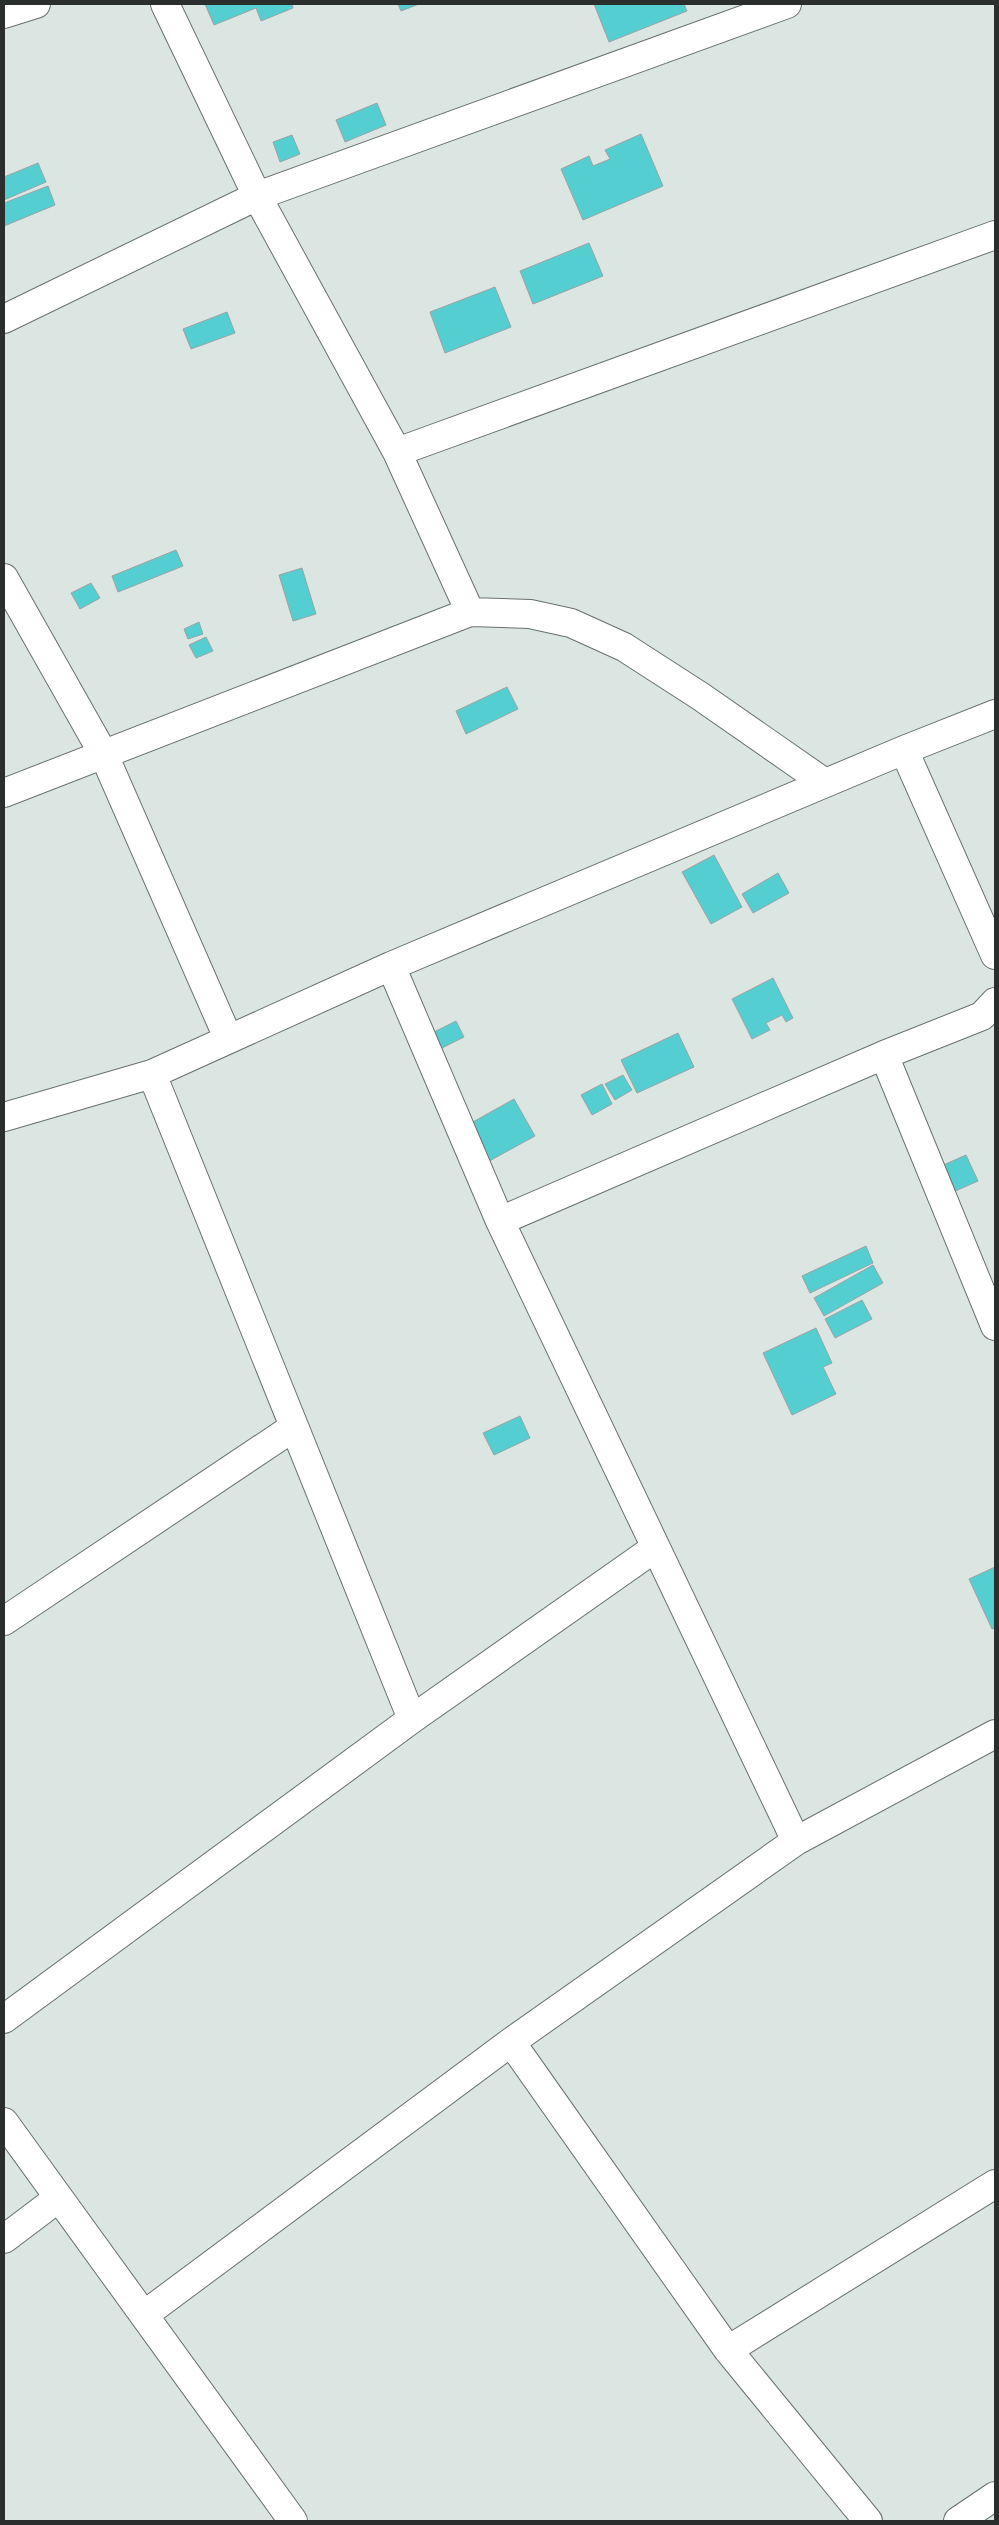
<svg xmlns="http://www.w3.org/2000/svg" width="999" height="2525" font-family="'Varela Round',sans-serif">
  <rect width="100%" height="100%" fill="#dbe5e2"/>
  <path fill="#55ced1" stroke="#9aa4a4" d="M205 4H292L293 8 261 21 256 8 214 25Z
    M398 4H419L401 11Z
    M594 4H684L687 11 609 42Z
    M377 103 386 125 345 142 336 120Z
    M641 134 663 186 583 220 561 169 589 156 593 166 610 159 605 150Z
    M292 135 300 154 280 162 273 142Z
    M38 163 46 182 4 200V177Z
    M48 186 55 205 4 226V203Z
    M589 243 603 276 533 304 520 271Z
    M495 287 511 327 445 353 430 312Z
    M227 312 235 333 191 349 183 329Z
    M176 550 183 566 118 592 112 576Z
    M302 568 316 614 293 621 279 575Z
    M91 583 100 598 80 609 71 593Z
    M199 622 203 634 188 639 184 629Z
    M206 637 213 651 196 658 189 645Z
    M507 687 518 709 466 734 456 711Z
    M714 855 742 907 711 924 682 872Z
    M778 873 789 893 753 913 742 894Z
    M773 978 793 1018 786 1022 782 1015 766 1023 770 1030 752 1039 732 999Z
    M456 1021 464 1037 432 1053 424 1037Z
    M678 1033 694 1067 637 1093 621 1060Z
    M623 1075 632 1090 615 1100 605 1084Z
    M602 1084 612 1104 592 1115 581 1095Z
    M514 1099 535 1136 482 1165 462 1128Z
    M966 1155 978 1181 951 1193 939 1167Z
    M866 1246 873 1263 810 1293 802 1276Z
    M873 1265 883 1283 824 1316 814 1298Z
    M862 1300 872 1319 835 1338 825 1319Z
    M816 1328 832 1363 823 1367 836 1394 792 1415 763 1353Z
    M520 1416 530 1438 494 1455 483 1433Z
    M995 1567V1628L992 1629 969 1579Z"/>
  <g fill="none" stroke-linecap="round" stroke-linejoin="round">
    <defs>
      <path id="minor" d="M4 14 36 4
        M4 319 257 196 787 4
        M397 452 995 235
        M4 578 104 755 228 1038
        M470 612 530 614 571 623 624 647 700 696 825 783
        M904 750 995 955
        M4 793 470 612 397 452 257 196 165 4
        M391 966 500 1221 796 1841
        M884 1055 995 1326
        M152 1074 412 1719
        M4 1117 152 1074 391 966 904 750 995 714
        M500 1221 884 1055 982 1016 995 1002
        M4 1621 294 1427
        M4 2019 412 1719 655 1548
        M511 2042 728 2350 868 2521
        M4 2122 293 2521
        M4 2239 57 2199
        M144 2315 511 2042 796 1841 995 1734
        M728 2350 995 2184
        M958 2521 995 2496"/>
    </defs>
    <use href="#minor" stroke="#68716f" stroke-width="30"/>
    <use href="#minor" stroke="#fff" stroke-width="28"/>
  </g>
  <rect width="999" height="2525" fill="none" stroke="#2a2e2d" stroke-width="10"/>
</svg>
